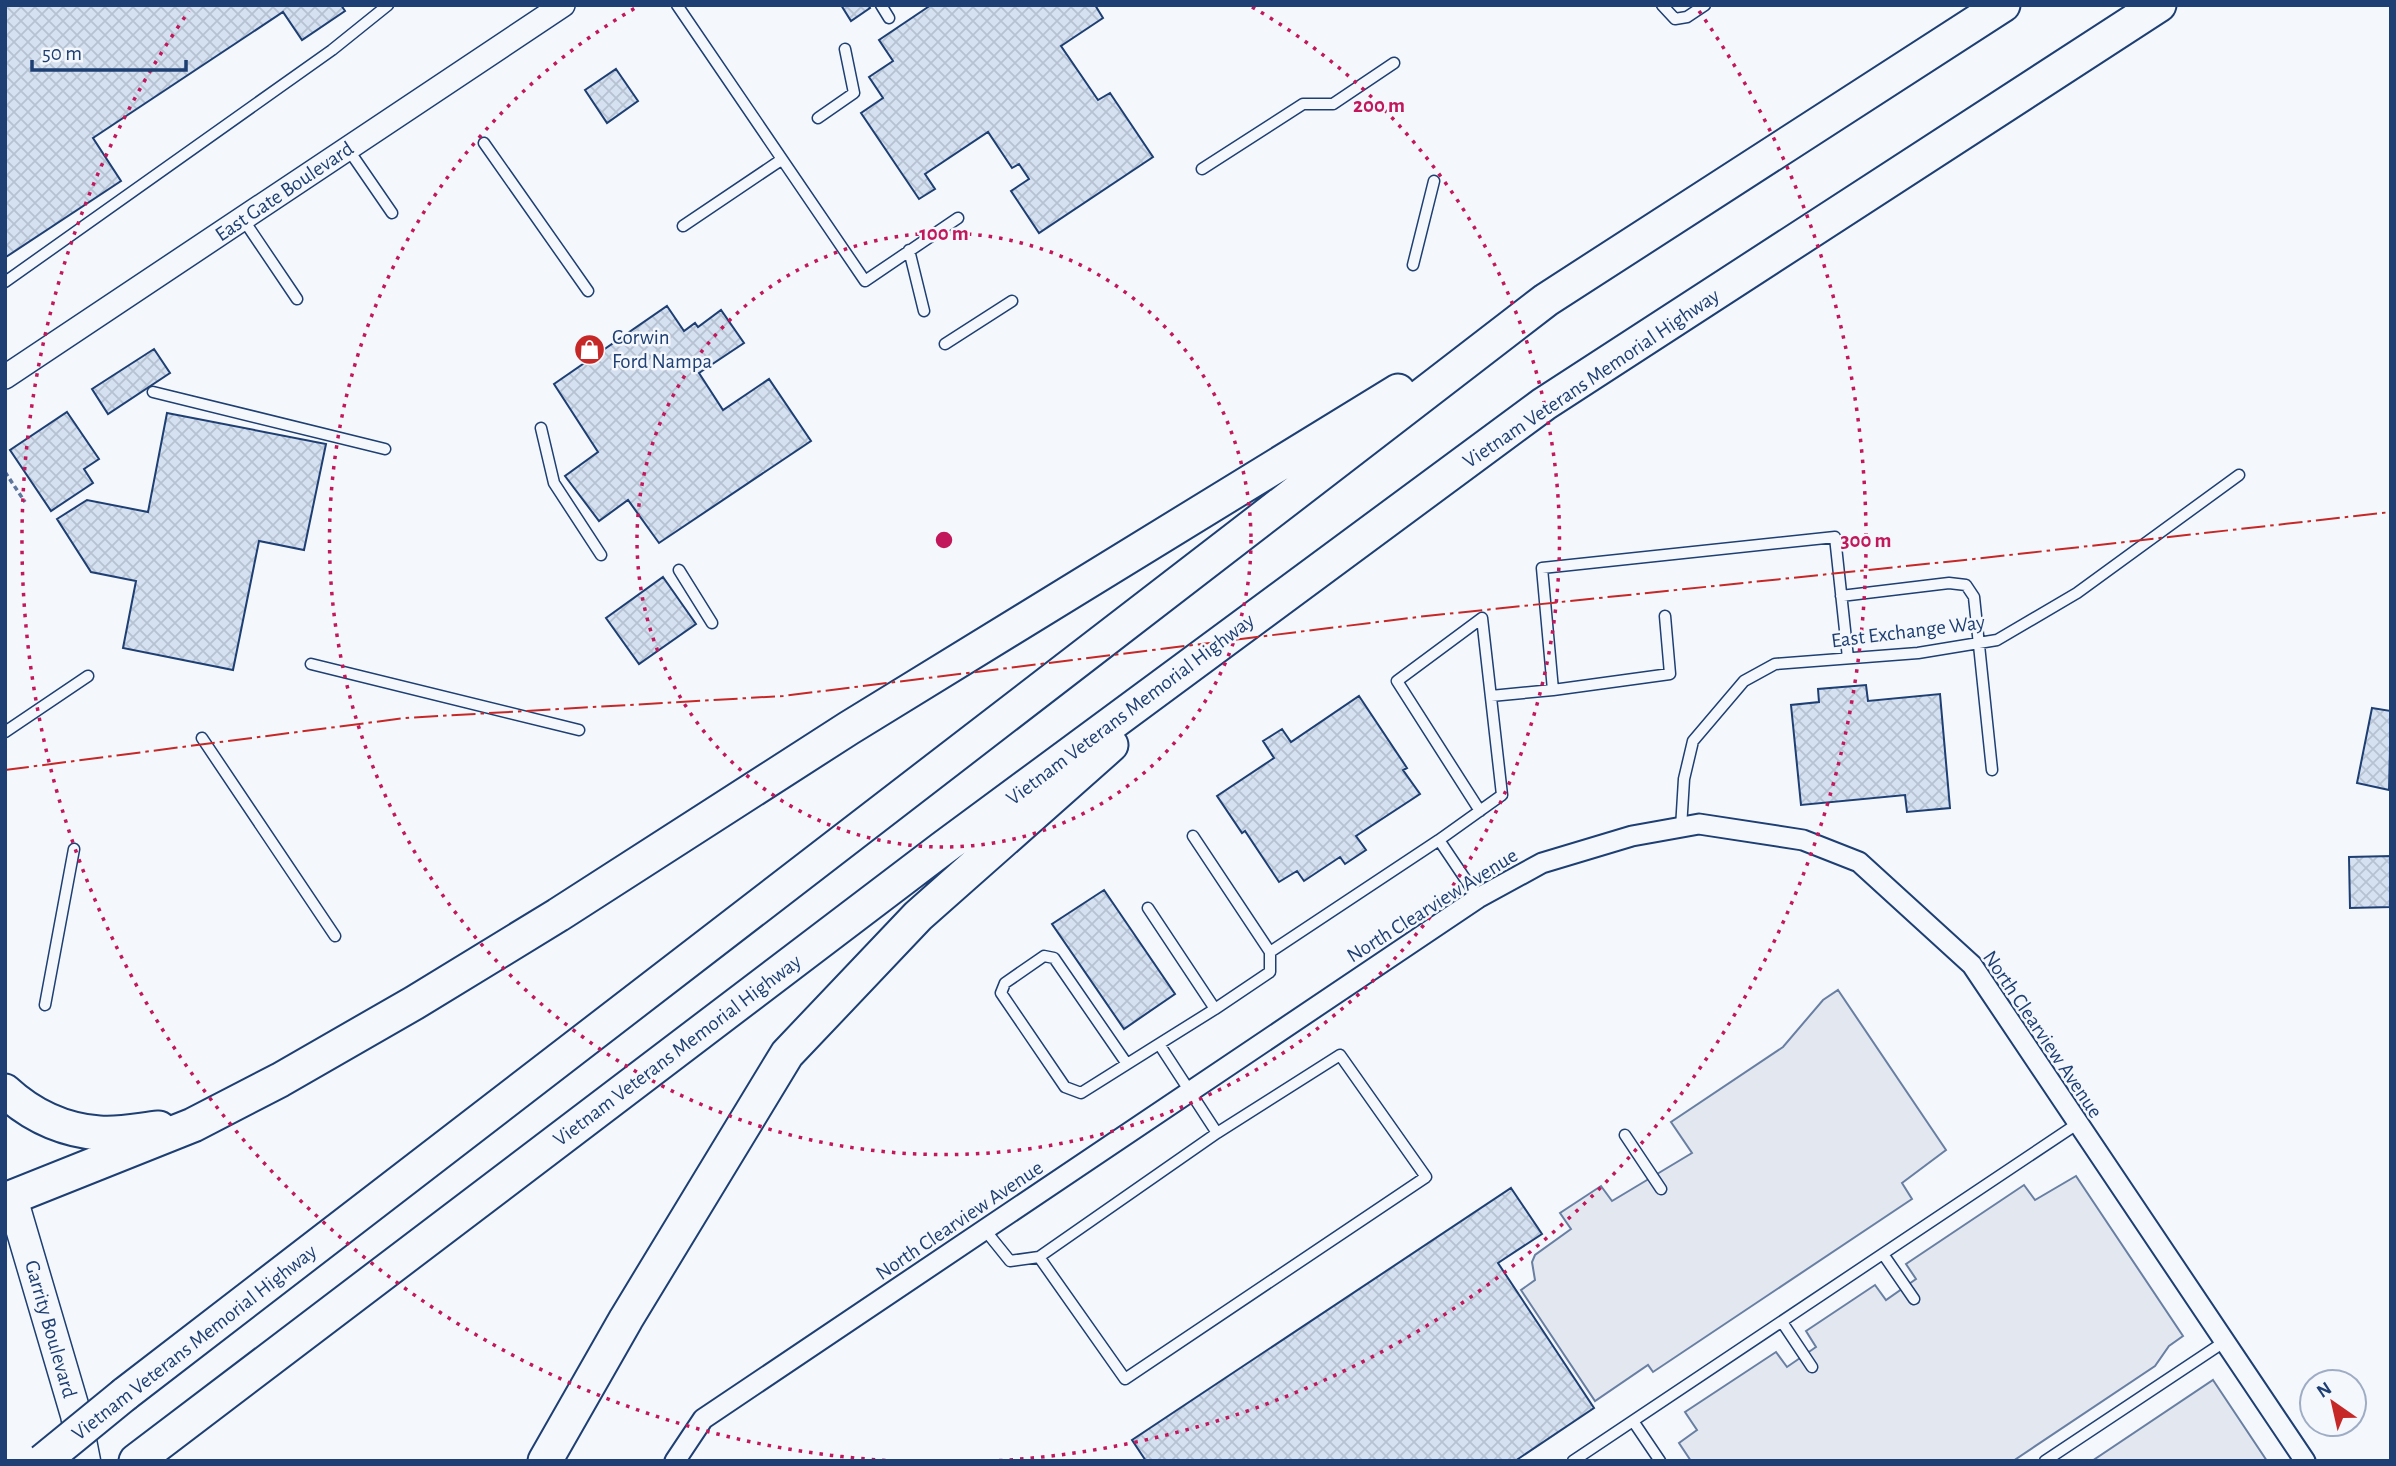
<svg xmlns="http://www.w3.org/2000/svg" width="2396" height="1466" font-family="'Alegreya Sans',sans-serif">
  <defs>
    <pattern id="building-cross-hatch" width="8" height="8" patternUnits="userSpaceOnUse" patternTransform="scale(1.75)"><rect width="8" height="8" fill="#d5e0f0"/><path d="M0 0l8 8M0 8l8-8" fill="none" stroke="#b6c1d1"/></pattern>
  </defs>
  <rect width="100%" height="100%" fill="#f4f7fb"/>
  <path fill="#e3e8f0" stroke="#687fa3" stroke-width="2" d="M1838 990 1946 1150 1902 1183 1912 1199 1653 1372 1648 1365 1595 1401 1521 1290 1535 1280 1532 1262 1535 1255 1571 1229 1560 1213 1601 1186 1612 1201 1692 1153 1671 1122 1783 1047 1823 1000Z
    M2076 1176 2183 1336 2169 1346 2155 1366 2013 1461H1691L1679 1443 1697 1430 1685 1412 1776 1352 1787 1367 1816 1347 1806 1331 1875 1285 1886 1300 1916 1279 1906 1264 2024 1185 2035 1200Z
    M2213 1380 2267 1461H2092Z"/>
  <path fill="url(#building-cross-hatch)" stroke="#1d3f73" stroke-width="2" d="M5 5H341L345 11 302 40 283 12 93 138 121 181 6 257Z
    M841 5H868L870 8 851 21Z
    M931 5H1095L1103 18 1061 46 1098 100 1110 93 1153 157 1039 233 1011 191 1029 179 1019 164 1012 168 988 132 925 174 935 189 919 199 861 113 883 98 869 77 893 61 879 40Z
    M616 69 638 101 607 123 585 90Z
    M667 306 684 331 695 323 698 327 721 310 744 343 699 373 723 410 769 379 811 441 659 543 628 500 599 521 565 476 598 452 554 384Z
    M154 349 170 373 108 414 92 389Z
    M67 412 99 459 84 469 93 483 51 511 10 450Z
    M167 413 326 444 304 550 259 541 233 670 123 648 136 581 91 572 57 519 87 500 148 512Z
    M663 577 696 624 639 664 606 618Z
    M1866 685 1868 701 1940 694 1950 808 1907 812 1905 795 1801 805 1791 705 1819 702 1818 689Z
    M1359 696 1407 768 1403 770 1420 794 1356 836 1366 850 1345 864 1340 857 1304 881 1297 871 1279 882 1245 831 1242 833 1217 796 1274 758 1263 741 1282 729 1291 742Z
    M2372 708 2391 711 2389 790 2357 783Z
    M2391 856V907L2350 908 2349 857Z
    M1104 890 1175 994 1124 1029 1052 924Z
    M1511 1188 1542 1234 1498 1263 1594 1408 1515 1461H1146L1132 1440Z"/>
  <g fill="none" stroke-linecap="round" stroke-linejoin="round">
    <defs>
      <path id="service" d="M677 5 865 281 958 218
        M881 5 889 18
        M1662 5 1675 19 1687 17 1705 5
        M818 118 854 93 845 49
        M484 143 588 291
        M348 149 392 213
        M1202 169 1303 104H1333L1394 63
        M243 219 297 299
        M683 226 781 160
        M909 250 924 311
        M1413 265 1434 181
        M5 282 332 50 388 5
        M945 344 1012 301
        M153 392 385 449
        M541 428 554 483 601 555
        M679 570 712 623
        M1841 596 1949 583 1966 585 1974 597 1992 770
        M1665 616 1670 674 1553 690 1542 568 1835 537 1848 658
        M311 664 579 730
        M1491 696 1553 690
        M5 732 88 676
        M202 738 335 936
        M1681 828 1684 779 1693 741 1744 681 1775 664 1918 653 1997 640 2077 593 2239 475
        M1193 836 1270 952 1439 840
        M1478 898 1439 840 1502 795 1482 618 1397 681 1480 811
        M1148 908 1215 1009 1159 1044 1217 1133 1340 1055 1426 1177 1125 1379 1039 1257 1217 1133
        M45 1005 74 849
        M1215 1009 1270 972V952
        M1127 1064 1054 958 1044 956 1005 983 1001 993 1065 1087 1081 1093 1159 1044
        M1625 1135 1661 1189
        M985 1230 1010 1261 1039 1257
        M1883 1254 1914 1299
        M1782 1322 1812 1367
        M1633 1421 1660 1461
        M1573 1461 2077 1124
        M2045 1461 2224 1342"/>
      <path id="minor" d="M675 1461 703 1419 1478 898 1542 863 1632 836 1699 824 1803 840 1859 862 1972 965 2305 1461"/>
      <path id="tertiary" d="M5 377 563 5"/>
      <path id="primary" d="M12 1198 76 1415 85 1461"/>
      <path id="motorway" d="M5 1091C31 1115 63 1130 99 1133 118 1135 140 1130 159 1128
        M5 1200 193 1125 280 1080 414 1003 558 915 849 728 1398 391
        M125 1394 1546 300 2003 5
        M136 1461 943 848 1544 404 2159 5
        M545 1461 626 1319 787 1054 918 916 1111 745"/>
    </defs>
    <use href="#service" stroke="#1d3f73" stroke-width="13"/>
    <use href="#minor" stroke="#1d3f73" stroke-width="23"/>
    <use href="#tertiary" stroke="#1d3f73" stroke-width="26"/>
    <use href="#primary" stroke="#1d3f73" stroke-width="33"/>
    <use href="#motorway" stroke="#1d3f73" stroke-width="37"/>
    <path stroke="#5e769c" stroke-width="3.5" stroke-dasharray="5 3.5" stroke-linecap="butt" d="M5 472 25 502"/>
    <use href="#service" stroke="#f4f7fb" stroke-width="10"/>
    <use href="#minor" stroke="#f4f7fb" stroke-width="19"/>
    <use href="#tertiary" stroke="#f4f7fb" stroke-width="23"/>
    <use href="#primary" stroke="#f4f7fb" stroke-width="30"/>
    <use href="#motorway" stroke="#f4f7fb" stroke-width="33"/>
    <defs>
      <path id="motorway-bridge" d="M43 1461 125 1394"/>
    </defs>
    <use href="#motorway-bridge" stroke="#1d3f73" stroke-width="37" stroke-linecap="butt"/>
    <use href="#motorway-bridge" stroke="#f4f7fb" stroke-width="33"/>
    <path stroke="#c62828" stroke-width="2" stroke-dasharray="24 5 3.5 5" stroke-linecap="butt" d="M5 770 405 718 783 696 1426 616 1974 559 2391 512"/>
  </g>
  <g fill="none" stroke="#c2185b" stroke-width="3.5" stroke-dasharray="3.5 7">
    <circle cx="944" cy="540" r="307"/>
    <path d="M1252 7A615 615 0 1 1 637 7"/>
    <path d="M896 1461A922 922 0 0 1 189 11M1699 11A922 922 0 0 1 992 1461"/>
  </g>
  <defs>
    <symbol id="shop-disc" viewBox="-11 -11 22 22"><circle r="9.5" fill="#c62828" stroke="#f4f7fb"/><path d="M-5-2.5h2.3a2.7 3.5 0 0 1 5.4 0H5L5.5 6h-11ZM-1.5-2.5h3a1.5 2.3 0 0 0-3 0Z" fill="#fff"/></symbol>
  </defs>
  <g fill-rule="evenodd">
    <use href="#shop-disc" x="572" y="332" width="35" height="35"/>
  </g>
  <g text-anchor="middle" stroke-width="5" stroke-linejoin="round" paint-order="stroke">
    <g font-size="21" fill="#1d3f73" stroke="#f4f7fb">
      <text transform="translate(284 191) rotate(-34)" y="7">East Gate Boulevard</text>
      <text transform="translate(1591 378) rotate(-34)" y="7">Vietnam Veterans Memorial Highway</text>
      <text transform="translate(1908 631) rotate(-7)" y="7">East Exchange Way</text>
      <text transform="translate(1130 709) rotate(-37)" y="7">Vietnam Veterans Memorial Highway</text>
      <text transform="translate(1432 905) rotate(-32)" y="7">North Clearview Avenue</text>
      <text transform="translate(2043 1034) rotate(56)" y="7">North Clearview Avenue</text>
      <text transform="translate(677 1050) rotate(-37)" y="7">Vietnam Veterans Memorial Highway</text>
      <text transform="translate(959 1220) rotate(-34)" y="7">North Clearview Avenue</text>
      <text transform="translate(51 1329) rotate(74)" y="7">Garrity Boulevard</text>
      <text transform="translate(194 1342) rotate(-38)" y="7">Vietnam Veterans Memorial Highway</text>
    </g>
    <g font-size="21" fill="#1d3f73" stroke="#f4f7fb" text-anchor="start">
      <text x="612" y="344">Corwin<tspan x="612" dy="24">Ford Nampa</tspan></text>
    </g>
  </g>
  <circle cx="944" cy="540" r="10" fill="#c2185b" stroke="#f4f7fb" stroke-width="3.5"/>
  <g font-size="21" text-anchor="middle" font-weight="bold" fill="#c2185b" stroke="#f4f7fb" stroke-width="5" stroke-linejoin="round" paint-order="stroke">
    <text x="1379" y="112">200 m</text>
    <text x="944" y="240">100 m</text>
    <text x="1866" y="547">300 m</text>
  </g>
  <rect width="2396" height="1466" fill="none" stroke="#1d3f73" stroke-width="14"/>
  <g transform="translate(2333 1403) rotate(326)"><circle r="33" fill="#f4f7fb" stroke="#9eadc5" stroke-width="2"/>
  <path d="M0-5L12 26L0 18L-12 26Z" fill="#c62828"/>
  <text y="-10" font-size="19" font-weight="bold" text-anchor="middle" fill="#1d3f73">N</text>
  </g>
  <path d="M32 60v10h154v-10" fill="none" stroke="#1d3f73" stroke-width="3.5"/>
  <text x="42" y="60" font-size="21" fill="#1d3f73" stroke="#f4f7fb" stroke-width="5" paint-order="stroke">50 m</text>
</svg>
